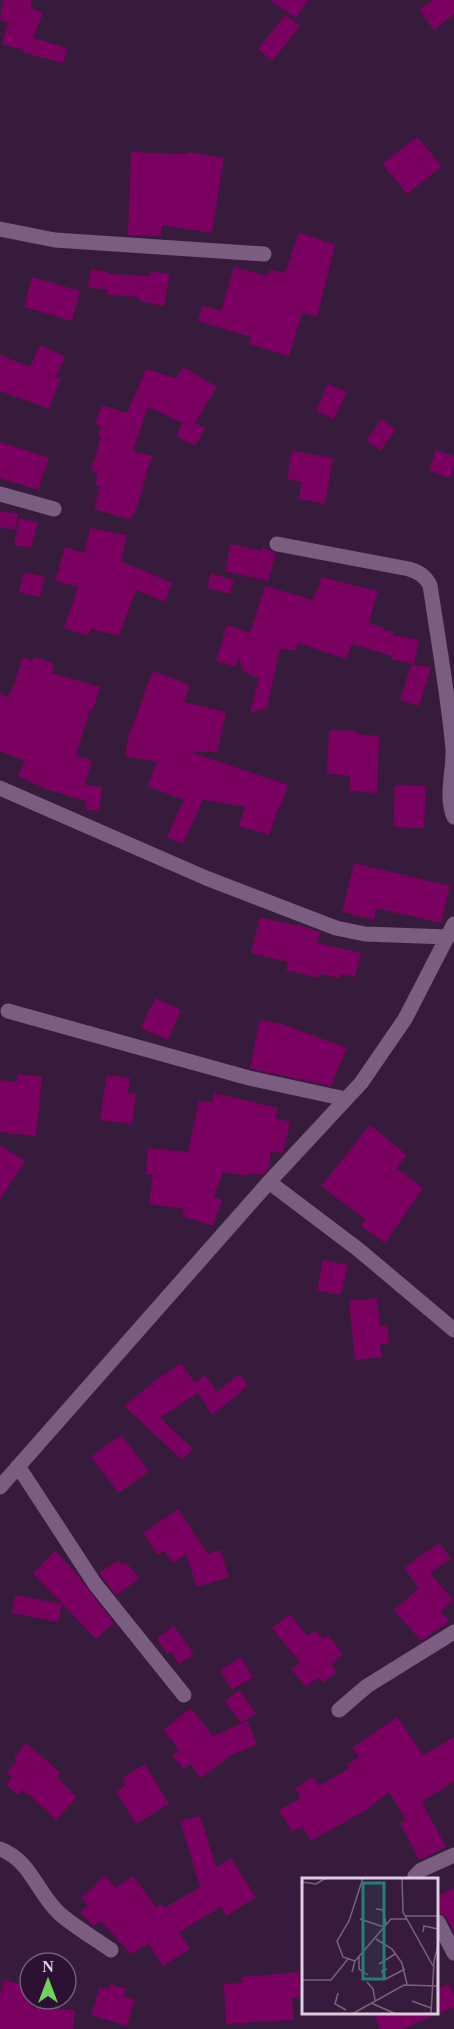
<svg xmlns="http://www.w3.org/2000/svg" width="454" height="2029" font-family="'Times New Roman',serif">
  <rect width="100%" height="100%" fill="#371b3c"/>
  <path fill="#7a0160" d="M3 0H32L30 7 43 13 33 38 67 48 63 63 22 52 23 50 2 44 8 22 0 20Z
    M269 0H308L296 18Z
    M432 0H454V14L434 30 419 10Z
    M285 15 300 26 272 61 258 49Z
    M417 137 442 166 407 194 382 164Z
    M131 152 189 154V152L224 158 212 233 161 225V236L128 235Z
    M299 232 335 245 317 317 302 313 289 356 249 344 251 337 198 321 203 306 221 311 234 267 267 276 270 269 285 273Z
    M91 269 108 272V274L150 276 151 271 170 274 164 306 139 301 140 297 108 295V290L88 287Z
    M32 277 80 291 72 321 24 307Z
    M40 345 65 356 56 377 61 378 49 409 0 391V355L30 367Z
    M184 367 217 387 195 423 205 428 195 446 176 436 183 423 148 407 133 451 152 456 135 514 132 513 131 520 94 509 100 486 95 485 98 473 91 471 101 437 98 436 101 426 95 424 102 405 127 413 146 369 176 378Z
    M328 384 347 392 334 419 316 411Z
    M382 419 396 430 380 451 366 440Z
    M0 442 49 458 38 490 0 478Z
    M436 450 454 456V465L450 478 429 471Z
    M292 451 333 458 325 504 299 499 302 482 287 479Z
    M0 511 18 514 15 530 0 527Z
    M19 518 38 523 31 548 14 545Z
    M90 528 127 535 121 561 172 583 165 602 136 590 119 636 91 629 88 636 64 628 78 587 55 581 65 547 84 553Z
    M231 544 261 551 262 547 276 554 268 581 225 571Z
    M24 572 45 577 40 597 19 592Z
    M211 573 234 580 230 594 207 588Z
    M322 577 378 591 369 623 384 628 383 630 394 632 393 635 419 640 414 664 391 659 392 656 352 644 346 659 298 643 296 650 280 649 267 708 250 713 259 679 243 671 239 657 236 667 216 661 227 625 250 633 265 586 313 600Z
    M23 657 33 661 34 657 54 664 52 673 100 687 93 710H90L76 756 92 760 85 785 102 787 99 811 85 809 86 801 46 789 18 776 25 761 0 751V694L8 697 11 689 12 690Z
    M411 665 431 667 419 706 400 700Z
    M153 671 190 685 184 702 226 712 217 752H190L288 785 281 806H279L269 835 239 826 245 807 203 800 183 844 167 837 184 800 147 786 157 762 125 756 129 735Z
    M329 730 355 731V734L379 736 377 793 350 791V776L327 774Z
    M395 785 426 786 424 828 393 827Z
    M354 863 450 886 441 923 376 908 374 920 342 912Z
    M260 917 297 926V924L320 932 317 943 361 953 355 977 341 974 340 978 320 974 319 978 286 970 288 962 251 953Z
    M155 998 181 1010 168 1040 141 1028Z
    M260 1020 282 1024 347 1048 331 1086 252 1069 250 1067Z
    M18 1074 42 1077 36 1136 0 1132V1080L17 1082Z
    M107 1075 130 1078 128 1093 136 1094 132 1124 100 1120Z
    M214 1093 278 1108 275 1118 290 1122 283 1153 271 1151 269 1168 262 1175 248 1173 247 1176 223 1172 214 1197 222 1200 213 1226 182 1216 185 1209 149 1204 153 1175 146 1174 148 1148 188 1152 199 1100 212 1103Z
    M370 1125 407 1155 396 1168 423 1188 385 1243 361 1226 366 1220 321 1186Z
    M0 1145 25 1161 0 1200Z
    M323 1260 348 1265 341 1295 317 1290Z
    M377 1298 380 1326 387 1325 389 1343 380 1344 382 1357 355 1360 349 1301Z
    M181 1363 195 1383 205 1375 217 1392 239 1374 248 1386 212 1415 198 1393 160 1418 193 1449 182 1460 124 1406 159 1378Z
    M121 1435 149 1471 119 1493 91 1457Z
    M178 1509 208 1554 220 1550 229 1577 197 1587 186 1554 173 1563 164 1551 158 1555 143 1533Z
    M439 1543 451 1558 430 1573 453 1600 441 1611 450 1621 421 1641 394 1610 419 1588 404 1568Z
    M55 1551 75 1572 114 1623 96 1639 33 1573Z
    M118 1560 122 1565 126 1562 139 1579 116 1595 99 1573Z
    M15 1595 62 1604 58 1622 12 1613Z
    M290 1614 307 1636 315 1630 323 1639 328 1635 343 1654 331 1664 337 1672 323 1683 319 1677 306 1687 291 1669 300 1663 272 1628Z
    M174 1626 194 1654 179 1664 171 1651 167 1654 157 1638Z
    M241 1658 253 1677 232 1690 220 1670Z
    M239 1690 256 1713 241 1723 225 1701Z
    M191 1708 213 1736 247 1721 257 1744 231 1755 201 1778 190 1764 183 1769 172 1755 179 1750 163 1730Z
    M397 1717 423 1755 454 1737V1781L422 1802 446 1847 419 1860 400 1823 406 1820 389 1792 366 1810 311 1841 302 1827 292 1832 279 1810 301 1798 295 1788 314 1777 319 1786 349 1768 347 1765 359 1756 352 1748Z
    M26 1743 61 1773 57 1778 77 1797 56 1820 31 1796 22 1790 18 1795 6 1785 12 1778 6 1773 17 1761 14 1758Z
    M145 1764 169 1804 136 1824 116 1792 126 1785 122 1778Z
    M200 1816 216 1867 231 1858 256 1897 226 1916 221 1907 179 1932 190 1949 163 1966 149 1944 131 1954 101 1921 93 1926 80 1912 88 1906 81 1898 105 1876 116 1888 133 1876 156 1907 162 1904 164 1908 200 1887 180 1821Z
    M454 1888V1932L446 1917 438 1912V1896Z
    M299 1972 300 1997 292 1998 294 2020 226 2024 224 1984 242 1983V1977Z
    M4 1980 30 1987V1999H34L32 2007 75 2010 73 2029H0V1995Z
    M110 1984 126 1989 123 1996 135 1999 127 2026 91 2015 100 1987 108 1989Z
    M449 1984 454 1996V2007L402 2029H380L373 2013H438V1989Z"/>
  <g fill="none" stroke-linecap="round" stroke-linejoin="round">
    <path stroke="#7c5d82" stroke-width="15" d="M0 229 55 240 264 254
      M0 494 54 509
      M277 544 409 569C419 572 424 575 430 585 438 639 448 694 453 749 454 771 445 796 454 817
      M0 788 206 878 336 928 365 934 448 937
      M8 1011 249 1078 346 1099
      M269 1182 359 1250 454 1330
      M18 1466 95 1584 184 1695
      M0 1487 269 1182 361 1083 405 1019 454 924
      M339 1710 367 1686 454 1632
      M0 1849C32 1861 37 1894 60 1914 75 1927 94 1938 111 1950
      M417 1879 415 1876 421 1870 454 1855
      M438 1922 454 1953"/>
  </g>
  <g transform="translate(302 1878)">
    <rect width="136" height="136" fill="#371b3c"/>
    <path fill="none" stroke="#7a627e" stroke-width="1.5" d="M100 0 101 34 131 88M0 4 14 6 24 0M74 31 81 32 84 46M103 38H136M58 41 82 49M121 54 122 48 136 51M74 61 90 71 100 85 105 106M57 79V91L66 97M53 83 41 79 35 63 47 43 61 0M77 86 93 76M85 91 80 93 84 101 103 91M50 94 53 83 89 41H105M0 102H29L46 81M65 104 71 111 73 122M36 115 33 126 44 132M110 123 129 130M69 125 94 136M50 136 102 107 136 108M129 136 132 83 136 68"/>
    <path fill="#247f7a" fill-opacity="0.15" stroke="#247f7a" stroke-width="3" d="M61 5H82V101H61Z"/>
    <rect width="136" height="136" fill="none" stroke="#decce1" stroke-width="3"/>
  </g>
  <g transform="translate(48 1981)"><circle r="28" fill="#2c1132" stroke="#735c78" stroke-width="1.5"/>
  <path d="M0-4.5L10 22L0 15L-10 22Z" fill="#71d35e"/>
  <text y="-9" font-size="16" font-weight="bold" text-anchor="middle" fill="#decce1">N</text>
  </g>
</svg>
